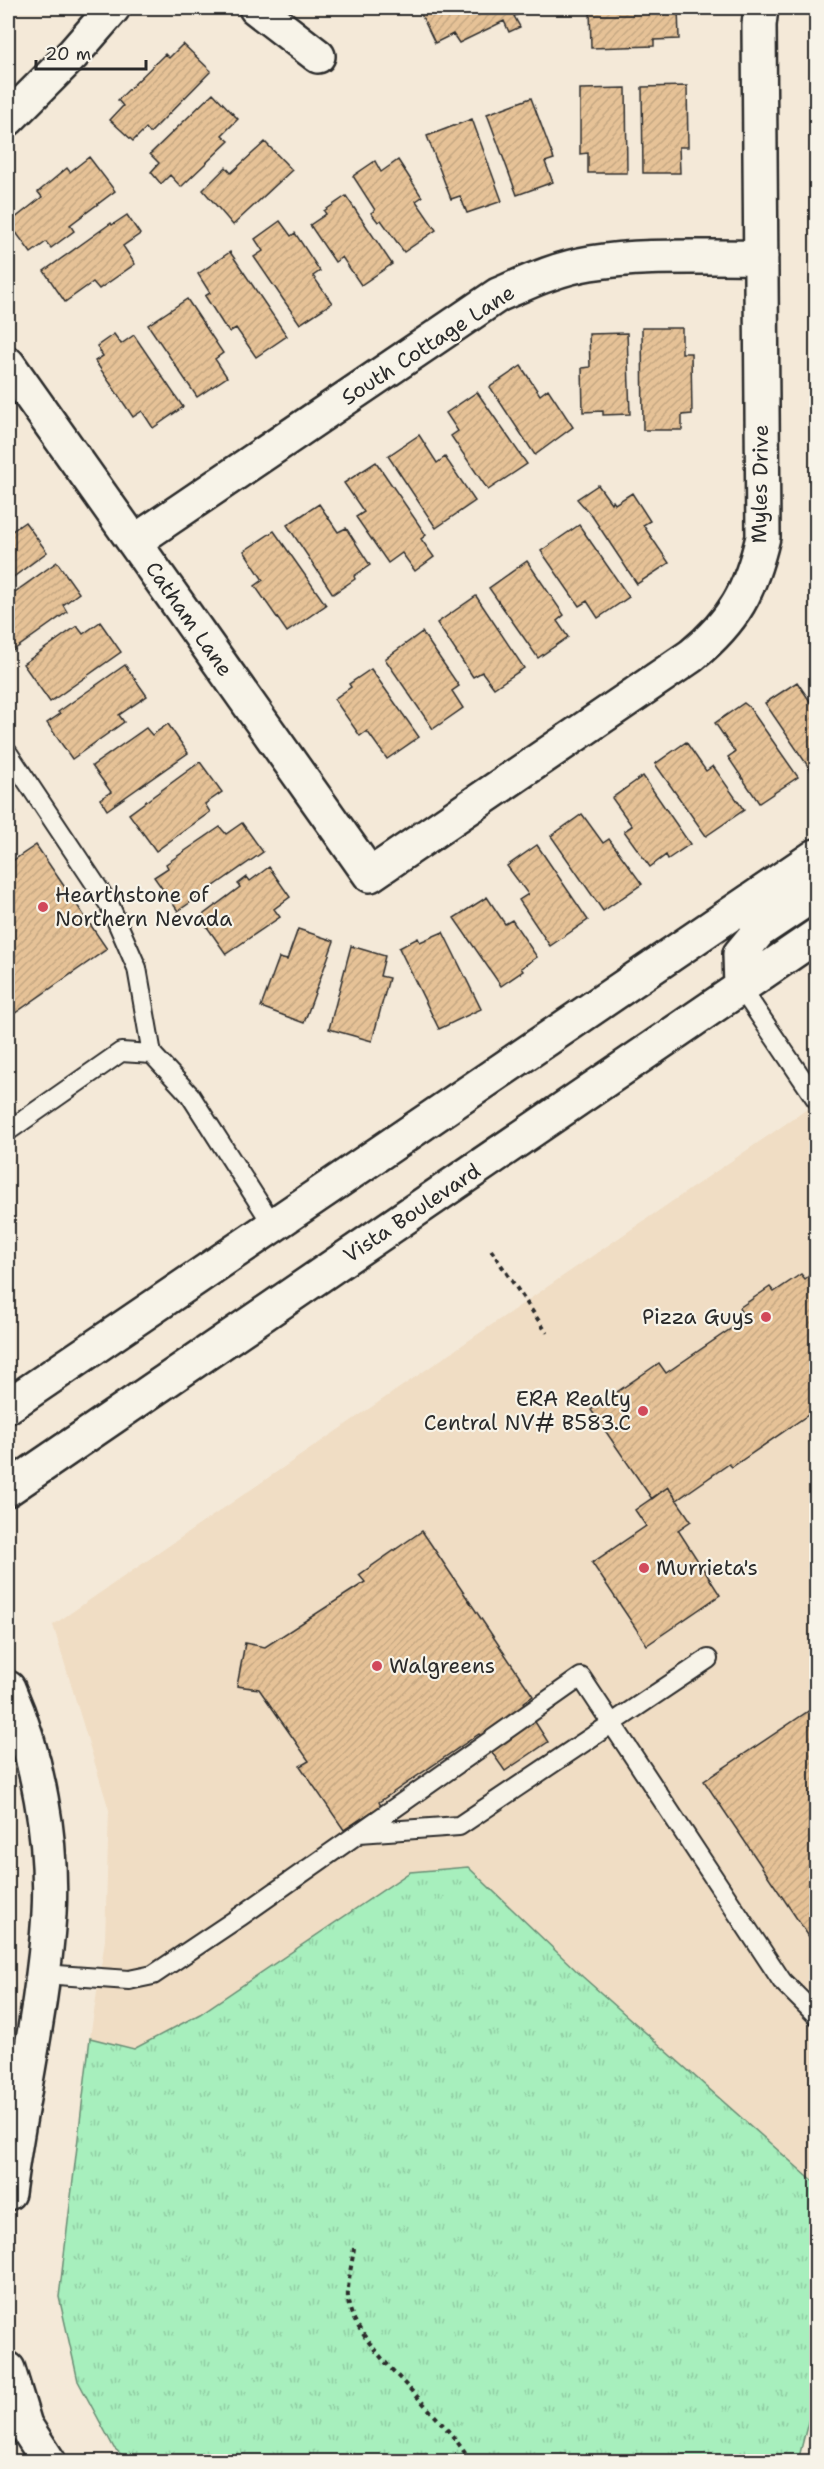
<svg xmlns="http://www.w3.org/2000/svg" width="824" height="2469" font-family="'Shantell Sans',sans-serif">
  <defs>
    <pattern id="grass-tufts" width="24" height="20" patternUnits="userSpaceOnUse" patternTransform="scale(1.5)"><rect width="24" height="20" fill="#a7efbd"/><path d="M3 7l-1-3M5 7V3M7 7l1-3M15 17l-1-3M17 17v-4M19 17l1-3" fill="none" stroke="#90cda3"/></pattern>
    <pattern id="building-hatch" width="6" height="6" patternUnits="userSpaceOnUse" patternTransform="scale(1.5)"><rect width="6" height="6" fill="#e6c297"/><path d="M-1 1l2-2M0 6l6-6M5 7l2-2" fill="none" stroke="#c5a782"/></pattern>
  </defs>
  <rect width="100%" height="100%" fill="#f4e9d8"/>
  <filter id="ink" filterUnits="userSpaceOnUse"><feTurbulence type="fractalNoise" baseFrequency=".0167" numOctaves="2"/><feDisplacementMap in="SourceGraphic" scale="12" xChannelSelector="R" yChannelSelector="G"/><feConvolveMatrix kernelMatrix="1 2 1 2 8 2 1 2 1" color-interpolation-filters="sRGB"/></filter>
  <g filter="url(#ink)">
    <path fill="#f0ddc4" d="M816 1103V2184L583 1977 467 1867 410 1872 200 2014 134 2049 90 2038 105 1940 109 1810 53 1625Z"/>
    <path fill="url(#grass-tufts)" stroke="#698d74" stroke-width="1.5" d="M468 1867 583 1977 816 2184V2391L798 2461H129L114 2448 78 2381 59 2297 90 2038 134 2049 200 2014 410 1872Z"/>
    <path fill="url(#building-hatch)" stroke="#2b2b2b" stroke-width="1.5" d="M426 8H513L517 15 514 16 520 27 509 32 504 21 459 43 453 34 435 43 419 10Z
      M590 8H678L679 39 654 40V46L591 48Z
      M183 44 211 71 150 133 146 128 133 141 110 120 123 106 118 100 165 54 169 58Z
      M687 86 688 147H679L680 173H643L642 87Z
      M626 88 627 173H588V153L580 154V89Z
      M213 93 238 119 222 135 229 141 181 187 170 175 161 184 151 172 159 163 150 154Z
      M531 98 554 159 545 162 553 182 517 195 487 114Z
      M472 119 502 201 467 213 460 196 451 199 427 136Z
      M265 142 292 170 233 225 203 190 226 167 231 173Z
      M89 157 115 191 70 225 74 231 51 248 46 242 31 253 9 223 42 197 38 192 67 168 70 172Z
      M398 160 422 197 416 201 436 230 404 252 381 220 378 222 371 213 375 210 353 176 375 161 381 172Z
      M346 196 392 264 361 285 342 257 335 262 310 225 326 214 324 211Z
      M127 215 140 234 123 246 135 264 99 289 93 282 65 302 44 271 111 223 112 225Z
      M280 221 291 236 295 233 320 271 313 276 332 303 300 324 254 257 263 251 255 239Z
      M230 252 287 336 256 357 236 328 229 332 223 324 205 296 210 293 198 274Z
      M187 299 223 353 215 359 227 377 197 397 148 325Z
      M642 328H682V353H691L692 414 682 415V430H643Z
      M627 333 630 414 603 415V411L583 412 582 368 590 367 589 334Z
      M114 334 121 344 134 335 183 407 153 428 142 411 133 417 95 361 103 356 97 346Z
      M521 366 540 395 548 389 573 427 535 455 490 387Z
      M477 392 527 464 488 490 451 436 458 431 446 413Z
      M419 435 437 463 445 457 475 501 436 528 388 456Z
      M376 462 426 535 421 539 434 557 415 571 402 553 388 563 356 517 364 512 344 483Z
      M598 485 611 503 613 501 615 504 632 493 650 521 643 525 669 563 637 584 592 516 577 499Z
      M319 504 338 532 346 528 370 565 354 576 355 579 333 594 287 525Z
      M25 522 47 552 8 581V534Z
      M579 525 629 597 598 618 587 601 579 606 541 551Z
      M274 531 326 605 287 632 255 586 263 580 244 551Z
      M527 561 564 615 557 621 568 637 538 658 489 588Z
      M57 562 79 593 63 605 67 612 8 654V597Z
      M476 596 524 668 494 688 482 672 473 677 437 623Z
      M100 622 121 652 50 702 23 664 77 626 83 634Z
      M422 632 459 686 452 691 463 708 433 729 385 659Z
      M125 665 147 696 119 715 124 722 72 759 47 723 60 714 58 712Z
      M371 669 419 737 387 759 367 731 360 736 334 699 351 687 349 684Z
      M797 682 816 710V773L814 775 765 703Z
      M744 703 749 707 798 777 759 803 728 757 735 752 715 723Z
      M168 724 188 753 107 810 100 799 111 792 92 766 146 728 152 735Z
      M686 742 706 771 713 766 744 810 706 836 655 764Z
      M200 762 222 792 205 804 210 812 156 851 129 814Z
      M643 776 690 844 668 859 666 855 650 867 624 831 632 826 612 798Z
      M8 799 16 812 8 817Z
      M582 814 603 843 609 839 642 884 603 911 551 836Z
      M242 823 263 852 178 911 154 877 168 868 166 864 220 827 226 834Z
      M36 845 107 949 8 1018V864Z
      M537 845 588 920 550 946 519 900 528 894 507 866Z
      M269 867 290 897 274 909 280 917 226 954 200 917 240 887 238 884 247 877 250 881Z
      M487 897 505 924 512 920 537 957 521 968 523 971 501 986 454 918Z
      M298 929 334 941 304 1023 261 1007 279 958 287 960Z
      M443 932 481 1009 439 1029 399 948 418 938 420 942Z
      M351 946 385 956 380 976 389 978 372 1041 329 1029Z
      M816 1270V1419L811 1413 732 1467 729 1464 677 1500 668 1487 652 1499 591 1410 659 1363 666 1373 745 1319 739 1308 770 1287 774 1292 801 1274 805 1279Z
      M668 1487 691 1521 678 1530 720 1595 647 1645 592 1563 646 1526 635 1510Z
      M422 1531 533 1696 523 1703 548 1742 505 1771 479 1734 379 1802 381 1806 344 1830 300 1766 309 1761 259 1689 237 1686 245 1643 265 1647 365 1582 359 1575Z
      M816 1706V1947L704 1781Z"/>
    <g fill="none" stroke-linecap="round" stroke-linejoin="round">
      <defs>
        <path id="lane" d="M8 753 110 906 137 968 152 1054
          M741 988 816 1099
          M8 1131 121 1052 152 1054 190 1095 273 1225
          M359 1833 459 1826 708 1659
          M43 1974 129 1980 153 1975 241 1916 581 1677 782 1981 816 2015"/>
        <path id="street" d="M256 8 318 56
          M8 364 370 875 691 656C735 620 750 591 763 537L759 25 761 8
          M134 542 498 295C528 282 558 268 590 263 646 254 704 258 761 257"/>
        <path id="secondary" d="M8 119 73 54 113 8
          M741 988 740 954 759 931 816 893
          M8 1406 816 856
          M8 1489 816 936
          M8 1688C38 1756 53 1840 49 1914 43 2008 20 2101 8 2193
          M8 2369 25 2425 49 2462"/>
      </defs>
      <use href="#lane" stroke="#2b2b2b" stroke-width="22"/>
      <use href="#street" stroke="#2b2b2b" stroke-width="38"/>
      <use href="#secondary" stroke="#2b2b2b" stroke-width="38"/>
      <path stroke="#2b2b2b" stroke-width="4" stroke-dasharray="4.5 4.5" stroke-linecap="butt" d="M491 1250 547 1333
        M354 2248C352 2264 347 2283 348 2299 350 2343 449 2418 470 2462"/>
      <use href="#lane" stroke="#f7f3e8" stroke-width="18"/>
      <use href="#street" stroke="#f7f3e8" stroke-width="33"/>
      <use href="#secondary" stroke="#f7f3e8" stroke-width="33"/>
    </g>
  </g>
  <g fill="#d1495b" stroke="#f7f3e8" stroke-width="2">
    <circle cx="43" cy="907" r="6"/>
    <circle cx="766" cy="1317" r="6"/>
    <circle cx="643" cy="1411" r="6"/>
    <circle cx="644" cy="1568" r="6"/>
    <circle cx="377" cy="1666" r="6"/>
  </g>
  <g text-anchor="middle" stroke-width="4.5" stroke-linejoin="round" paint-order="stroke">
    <g font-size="21" fill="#2b2b2b" stroke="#f7f3e8">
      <text transform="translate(428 345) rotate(-33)" y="7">South Cottage Lane</text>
      <text transform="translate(760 484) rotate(-89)" y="7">Myles Drive</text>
      <text transform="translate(189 619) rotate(55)" y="7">Catham Lane</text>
      <text transform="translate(412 1213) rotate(-34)" y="7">Vista Boulevard</text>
    </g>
    <g font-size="21" fill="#2b2b2b" stroke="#f7f3e8" text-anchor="start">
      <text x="55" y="902">Hearthstone of<tspan x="55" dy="24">Northern Nevada</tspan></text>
      <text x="754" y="1324" text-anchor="end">Pizza Guys</text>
      <text x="631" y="1406" text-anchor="end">ERA Realty<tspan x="631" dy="24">Central NV# B583.C</tspan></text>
      <text x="656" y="1575">Murrieta's</text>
      <text x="389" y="1673">Walgreens</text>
    </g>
  </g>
  <rect width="824" height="2469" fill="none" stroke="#f7f3e8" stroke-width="30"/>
  <rect x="15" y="15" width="794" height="2439" fill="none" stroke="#2b2b2b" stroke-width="2" filter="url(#ink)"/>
  <path d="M36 60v9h110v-9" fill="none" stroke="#2b2b2b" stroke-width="3"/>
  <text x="45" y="60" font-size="18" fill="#2b2b2b" stroke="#f7f3e8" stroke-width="4.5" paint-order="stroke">20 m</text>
</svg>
